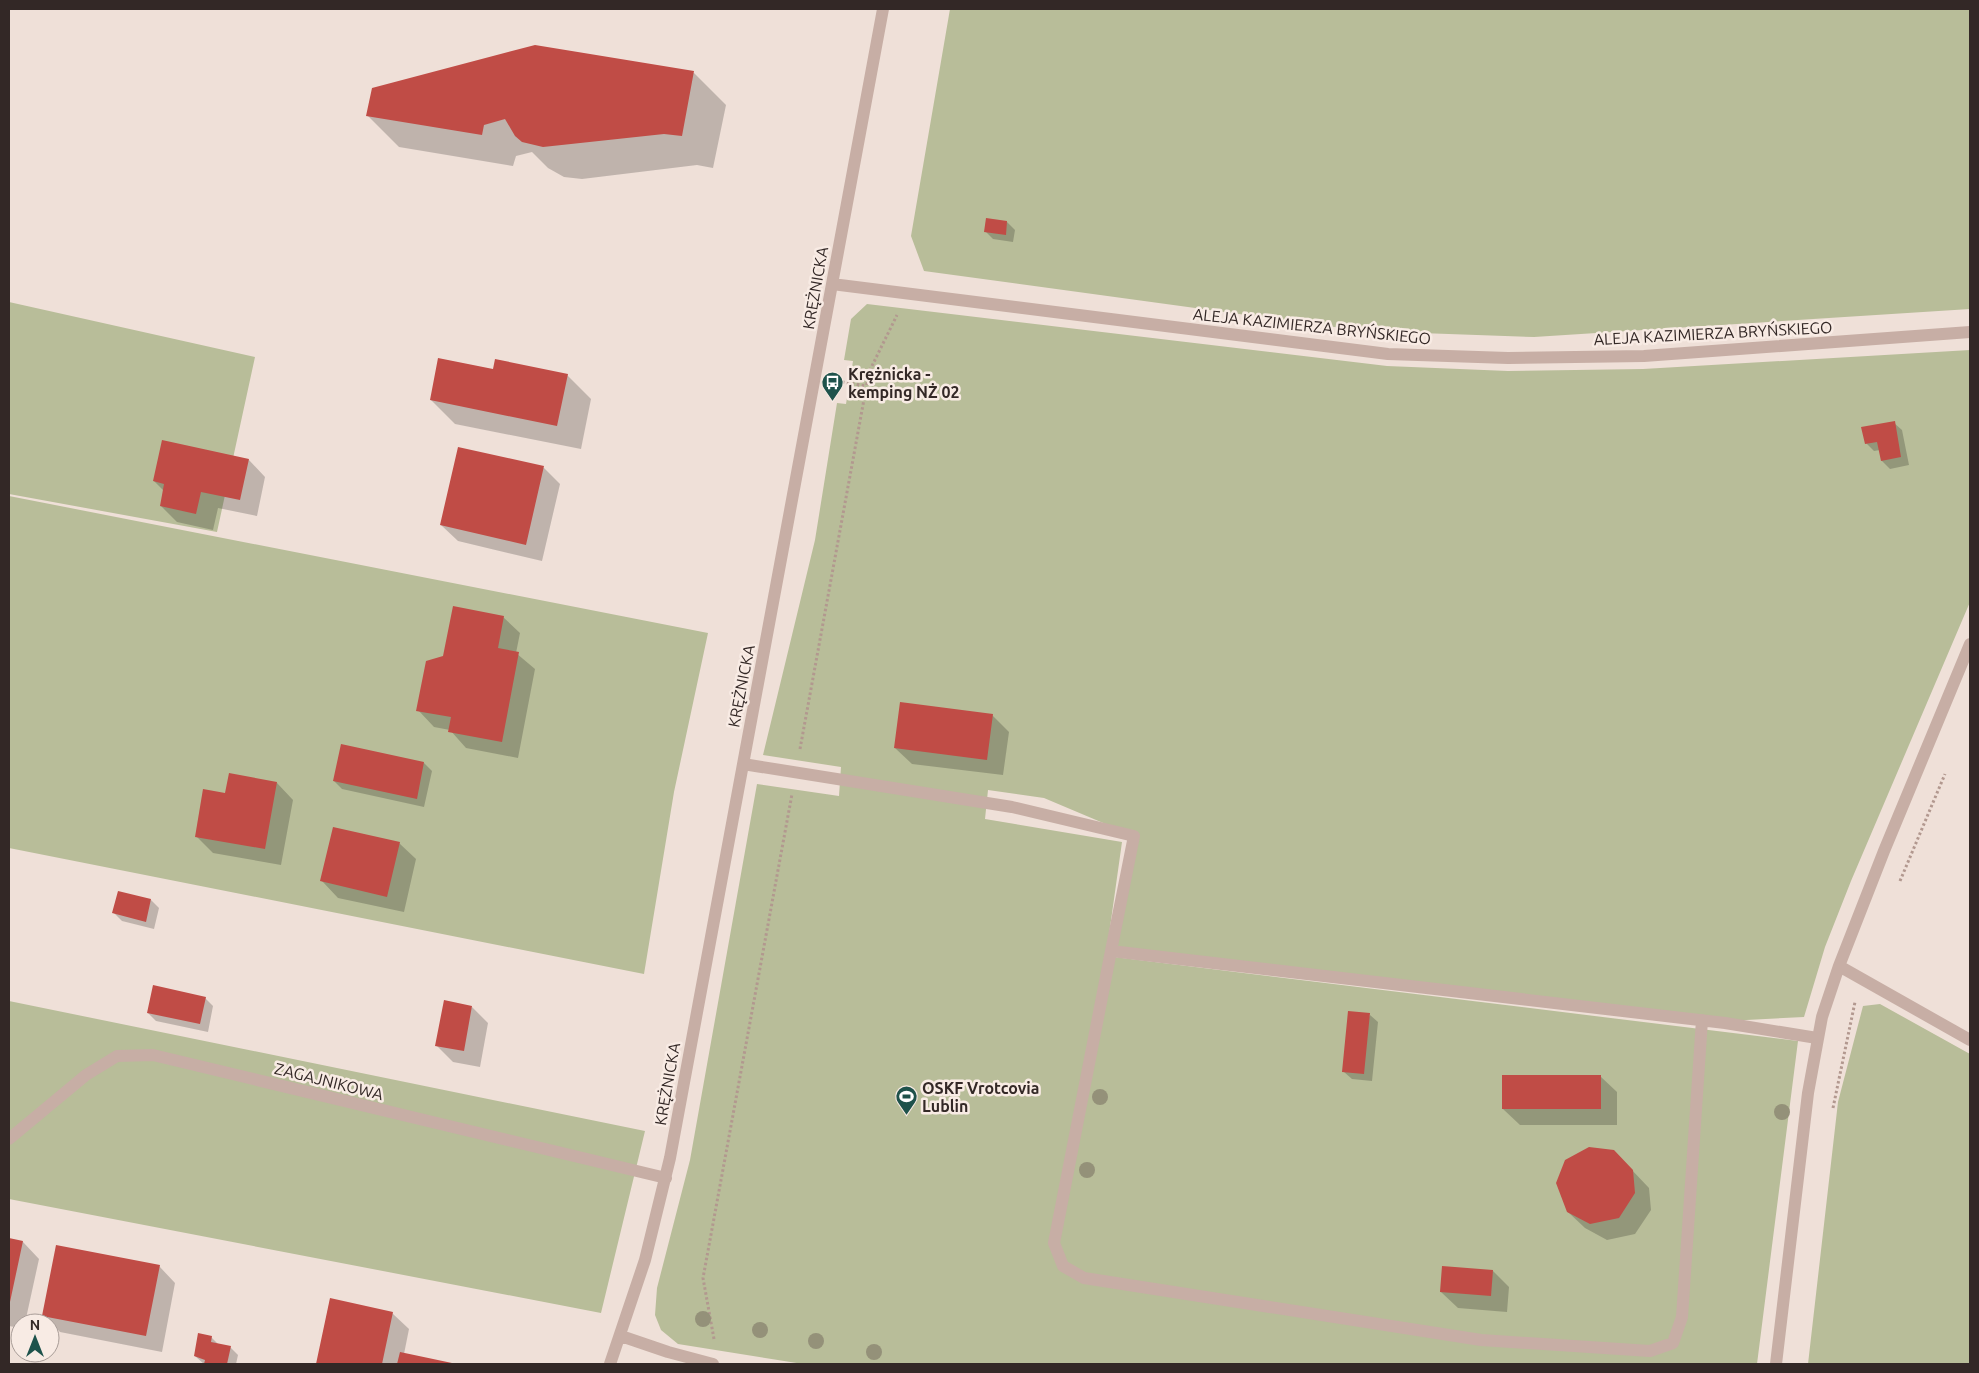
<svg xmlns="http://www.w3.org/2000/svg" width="1979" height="1373" font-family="Ubuntu,sans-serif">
  <rect width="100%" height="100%" fill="#efe0d8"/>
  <path fill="#b8bd99" d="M950 9H1970V309L1534 337 1364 331 924 271 911 236Z
    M9 302 255 357 217 532 9 494Z
    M867 304 1387 366 1508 371 1643 369 1970 350V602L1851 881 1825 947 1804 1017 1727 1021 1111 951 1134 836 1044 798 988 790 985 819 1122 842 1106 956 1798 1041 1757 1364H803L678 1344 661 1330 655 1315 657 1288 690 1160 757 784 839 796 841 767 763 755 815 540 837 403 846 404 853 361 844 360 851 319Z
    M9 496 708 633 674 792 644 974 9 848Z
    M9 1001 645 1131 601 1313 9 1199Z
    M1880 1004 1970 1054V1364H1808L1838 1102 1863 1006Z"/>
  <path fill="#0003" d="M694 73 726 105 713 168 697 165 582 179 564 177 548 168 532 152 516 156 513 166 399 147 367 115Z
    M1007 222 1015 230 1013 242 993 239 985 231Z
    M494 371 567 375 591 399 581 449 455 424 431 400Z
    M1894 423 1902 430 1909 465 1890 469 1882 461 1880 450 1874 451 1866 443Z
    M163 442 249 460 265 477 257 516 218 508 213 530 177 522 161 506 164 491 154 481Z
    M459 448 544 468 560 484 542 561 458 541 441 525Z
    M503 617 520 633 516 653 535 669 518 758 466 748 450 730 434 727 418 710 444 657Z
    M992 715 1009 732 1003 775 912 764 895 748Z
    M424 763 432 771 424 807 342 789 334 781Z
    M277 783 293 800 281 865 213 853 196 836 226 795Z
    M399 843 416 859 404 912 338 898 322 881Z
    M151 900 159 908 154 929 122 921 114 913Z
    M205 998 213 1006 208 1032 156 1021 148 1013Z
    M472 1007 488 1023 480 1067 453 1062 437 1046Z
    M1370 1015 1378 1022 1372 1081 1352 1079 1344 1072Z
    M1600 1076 1617 1092V1125H1520L1503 1109Z
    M1630 1168 1649 1188 1651 1210 1635 1234 1607 1240 1585 1228 1568 1212Z
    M9 1239 23 1242 39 1259 25 1323H20V1328L9 1326Z
    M159 1266 175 1283 162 1352 60 1332 44 1315Z
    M1493 1271 1509 1287 1507 1312 1458 1308 1441 1292Z
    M330 1300 392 1313 409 1329 404 1354 450 1364H317Z
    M211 1337 219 1345 230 1347 238 1355 236 1364H204L195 1356Z"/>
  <path fill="#c04c46" d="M535 45 694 71 682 136 664 134 543 147 522 142 515 136 505 119 484 125 482 135 366 116 372 88Z
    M986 218 1007 221 1006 235 984 232Z
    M438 358 493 369 495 359 568 374 557 426 430 400Z
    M1895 421 1901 457 1881 461 1877 442 1865 444 1861 427Z
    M162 440 249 459 240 500 201 492 196 514 160 506 164 484 153 481Z
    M458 447 544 466 526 545 440 525Z
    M453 606 504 616 498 648 519 652 502 742 448 732 451 717 416 711 426 661 443 656Z
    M900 702 993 714 987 760 894 748Z
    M341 744 424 762 417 799 333 781Z
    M229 773 277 782 265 849 195 837 203 789 225 793Z
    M333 827 400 842 387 897 320 881Z
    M118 891 151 899 146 922 112 913Z
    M153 985 206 997 200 1024 147 1013Z
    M444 1000 472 1006 464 1051 435 1046Z
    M1348 1011 1370 1013 1364 1074 1342 1072Z
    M1502 1075H1601V1109H1502Z
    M1589 1147 1614 1150 1633 1170 1635 1193 1619 1218 1590 1224 1567 1212 1556 1183 1565 1160Z
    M9 1238 23 1241 10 1302H9Z
    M56 1245 160 1265 146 1336 42 1316Z
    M1442 1266 1493 1270 1491 1296 1440 1292Z
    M330 1298 393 1312 382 1364H316Z
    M198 1333 212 1336 211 1342 231 1346 227 1364H204L205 1360 194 1356Z
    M400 1352 452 1363V1364H397Z"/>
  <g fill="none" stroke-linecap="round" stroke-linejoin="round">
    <path stroke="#b2988f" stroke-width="3" stroke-dasharray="2.5 2.5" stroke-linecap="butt" d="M837 381 866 386
      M800 749 869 372 897 315
      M1900 881 1945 774
      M1833 1108 1855 1002
      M714 1339 703 1278 792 794"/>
    <path stroke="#c7aea5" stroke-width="12" d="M832 284 1388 354 1508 358 1644 356 1970 332
      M743 764 1012 807 1134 836 1111 951 1725 1023 1817 1038
      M1111 951 1054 1243 1063 1266 1084 1278 1481 1340 1650 1351 1673 1343 1682 1317 1702 1020
      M1839 966 1970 1040
      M9 1139 86 1075 117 1056 153 1055 666 1178
      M621 1336 668 1352 713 1364
      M610 1364 645 1260 670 1158 883 9
      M1776 1364 1808 1093 1822 1017 1839 966 1884 851 1970 644"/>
  </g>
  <g fill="#949179">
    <circle cx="1100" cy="1097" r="8"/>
    <circle cx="1782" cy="1112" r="8"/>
    <circle cx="1087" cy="1170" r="8"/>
    <circle cx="703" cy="1319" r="8"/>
    <circle cx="760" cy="1330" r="8"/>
    <circle cx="816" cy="1341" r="8"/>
    <circle cx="874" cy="1352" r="8"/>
  </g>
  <defs>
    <symbol id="bus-pin" viewBox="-11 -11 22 30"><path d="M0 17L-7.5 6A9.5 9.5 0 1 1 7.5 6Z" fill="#1e524b" stroke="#f8ebe4"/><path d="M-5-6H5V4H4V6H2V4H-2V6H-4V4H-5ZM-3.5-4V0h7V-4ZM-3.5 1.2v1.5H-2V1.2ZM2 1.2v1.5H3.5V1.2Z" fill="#fff"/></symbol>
    <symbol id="stadium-pin" viewBox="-11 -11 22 30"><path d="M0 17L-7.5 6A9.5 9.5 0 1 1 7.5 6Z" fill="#1e524b" stroke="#f8ebe4"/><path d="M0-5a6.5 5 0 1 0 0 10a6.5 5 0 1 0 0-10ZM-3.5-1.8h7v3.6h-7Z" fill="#fff"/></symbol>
  </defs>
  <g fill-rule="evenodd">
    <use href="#bus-pin" x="820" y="370" width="25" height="34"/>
    <use href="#stadium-pin" x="894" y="1084" width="25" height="34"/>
  </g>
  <g text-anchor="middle" stroke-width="5" stroke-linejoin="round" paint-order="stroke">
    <g font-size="16" fill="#332826" stroke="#f8ebe4">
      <text transform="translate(815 288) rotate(-80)" y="6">KRĘŻNICKA</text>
      <text transform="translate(1312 326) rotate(6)" y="6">ALEJA KAZIMIERZA BRYŃSKIEGO</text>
      <text transform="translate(1713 333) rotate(-3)" y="6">ALEJA KAZIMIERZA BRYŃSKIEGO</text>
      <text transform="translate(741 686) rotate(-79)" y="6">KRĘŻNICKA</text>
      <text transform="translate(329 1081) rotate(14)" y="6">ZAGAJNIKOWA</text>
      <text transform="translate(667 1084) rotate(-80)" y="6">KRĘŻNICKA</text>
    </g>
    <g font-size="16" font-weight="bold" fill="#332826" stroke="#f8ebe4" text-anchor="start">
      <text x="848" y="380">Krężnicka -<tspan x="848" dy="18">kemping NŻ 02</tspan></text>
      <text x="922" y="1094">OSKF Vrotcovia<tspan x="922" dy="18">Lublin</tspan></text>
    </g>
  </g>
  <rect width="1979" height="1373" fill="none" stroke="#332826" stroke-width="20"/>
  <g transform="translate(35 1338)"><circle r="24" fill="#f8ebe4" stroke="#a99d98"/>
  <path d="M0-4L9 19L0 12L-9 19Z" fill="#1e524b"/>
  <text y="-8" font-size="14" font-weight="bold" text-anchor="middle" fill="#332826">N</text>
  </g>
</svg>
